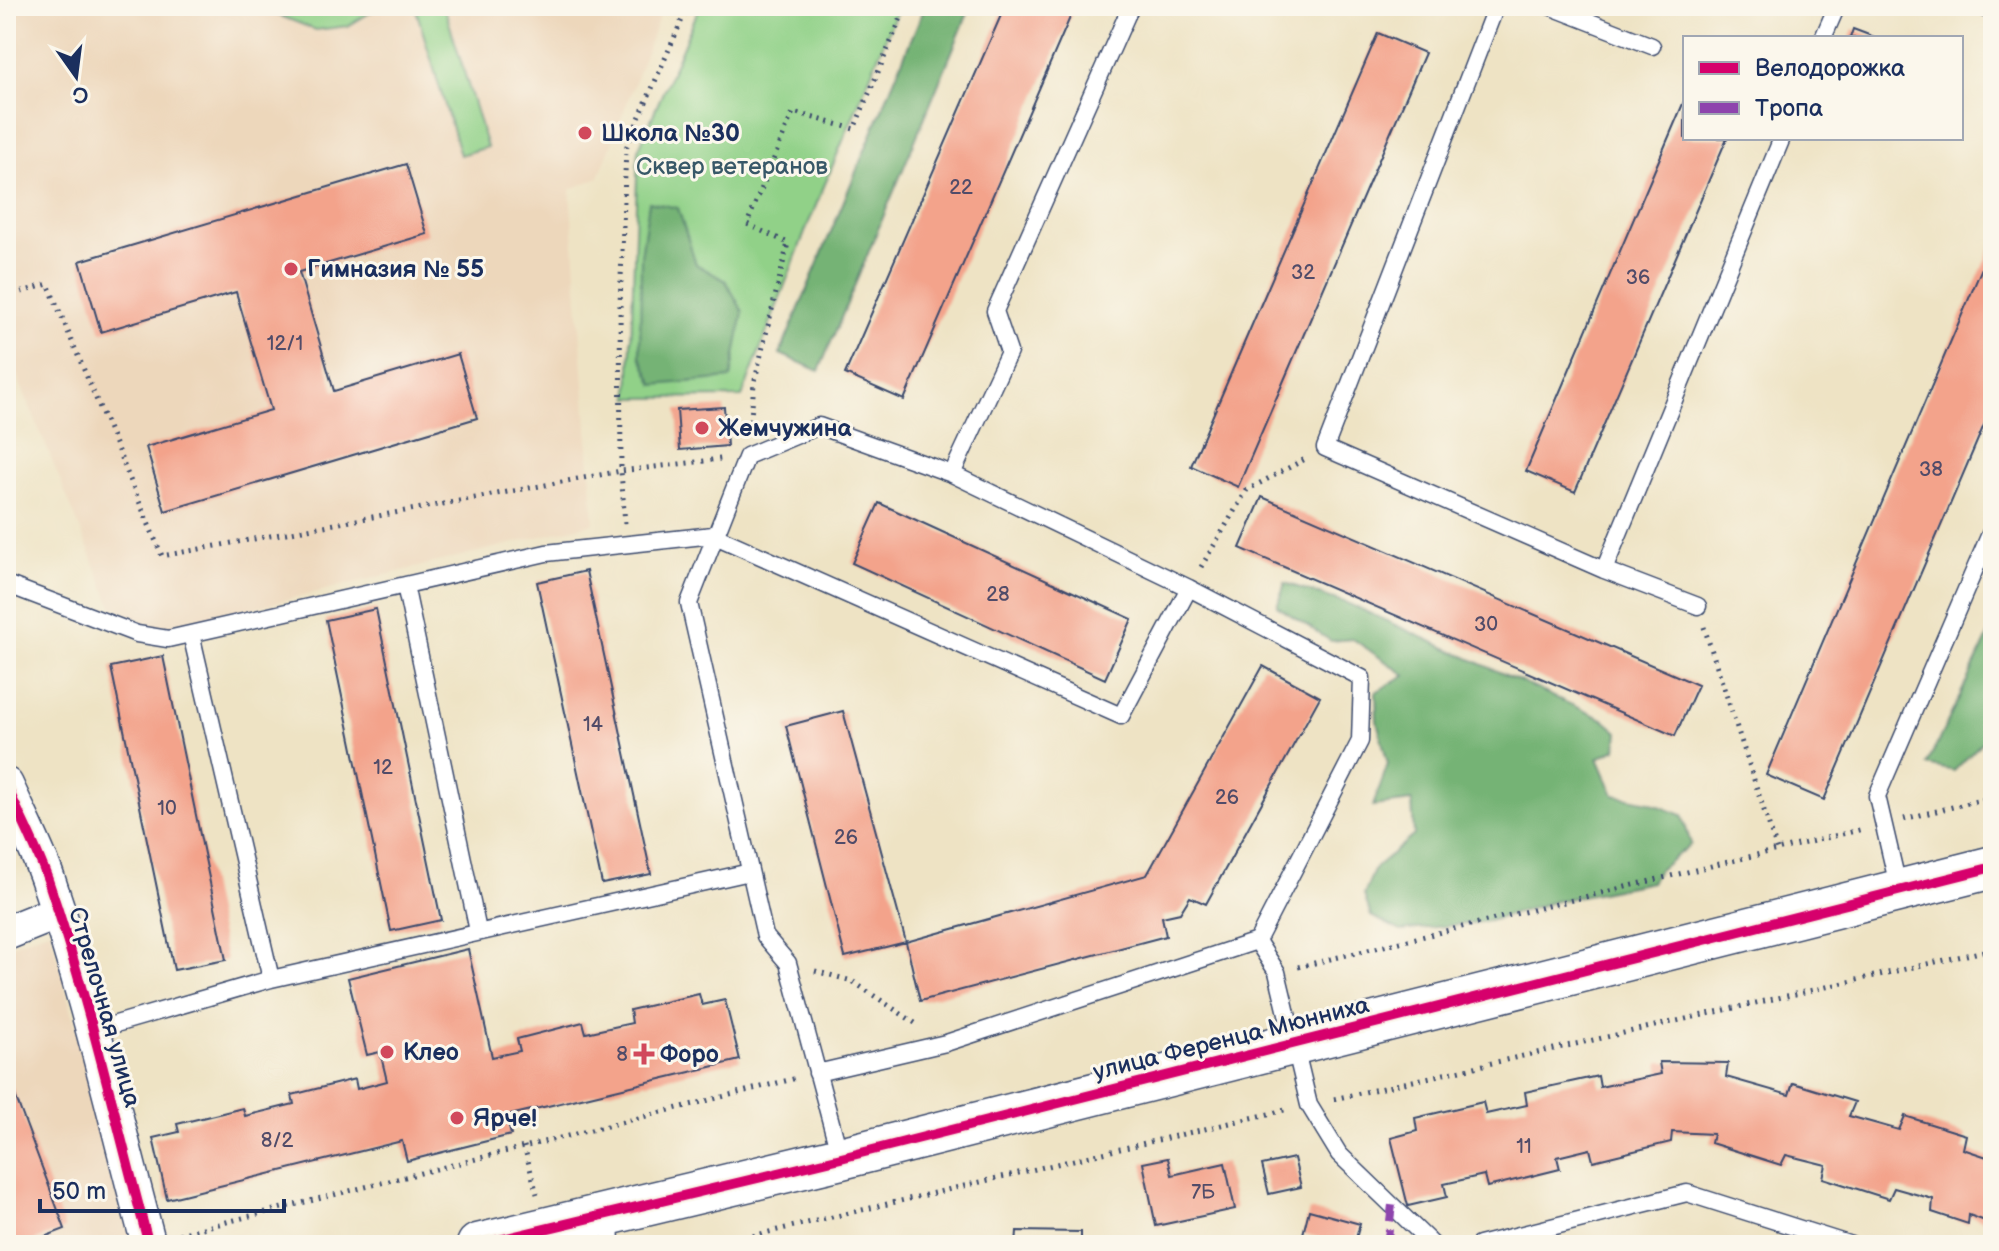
<svg xmlns="http://www.w3.org/2000/svg" width="1999" height="1251" font-family="'Balsamiq Sans',sans-serif">
  <rect width="100%" height="100%" fill="#fbf7ec"/>
  <filter id="ink" filterUnits="userSpaceOnUse"><feTurbulence type="fractalNoise" baseFrequency=".0125" numOctaves="2"/><feDisplacementMap in="SourceGraphic" scale="16" xChannelSelector="R" yChannelSelector="G"/><feConvolveMatrix kernelMatrix="1 2 1 2 8 2 1 2 1" color-interpolation-filters="sRGB"/></filter>
  <filter id="wash" filterUnits="userSpaceOnUse"><feTurbulence type="fractalNoise" baseFrequency=".006" numOctaves="4" result="noise"/><feDisplacementMap in="SourceGraphic" scale="32" xChannelSelector="R" yChannelSelector="G"/><feGaussianBlur stdDeviation="1.8" result="paint"/><feColorMatrix in="noise" values="0 0 0 0 0 0 0 0 0 0 0 0 0 0 0 0 0 1.4 0 .05"/><feComposite in="paint" operator="in"/></filter>
  <g filter="url(#wash)">
    <rect width="100%" height="100%" fill="#eee3c4"/>
    <path fill="#edd7bb" d="M6 6H663L599 177 570 190 594 523 161 631 112 606 6 349V131L16 126 6 99Z
      M50 930 132 1240 119 1245H6V947Z"/>
    <path fill="#91d188" stroke="#568073" stroke-width="2" d="M255 6H381L348 26 316 30Z
      M415 6H444L487 147 460 155Z
      M700 6H899L807 227 742 397 629 398 638 150Z"/>
    <path fill="#74b374" stroke="#487169" stroke-width="2" d="M925 6H971L819 371 780 354Z
      M649 202 678 208 696 264 726 281 743 312 731 378 654 385 640 356 641 256Z
      M1285 583 1349 604 1603 719 1618 732 1616 749 1598 758 1614 795 1649 802 1682 815 1691 844 1659 870 1651 882 1556 901 1489 921 1401 931 1371 916 1364 894 1375 868 1414 835 1412 801 1373 806 1388 764 1377 721 1376 692 1405 675 1353 639 1331 641 1277 606Z
      M1993 626V731L1954 771 1927 765Z"/>
    <g id="blocks">
      <path fill="#f3a38b" d="M1005 6H1075L904 400 845 374Z
        M1853 29 1877 38H1850Z
        M1378 33 1425 53 1238 487 1191 466Z
        M1685 99V138H1727L1575 492 1526 471Z
        M406 164 427 234 299 272 334 391 458 354 477 418 165 511 146 447 271 410 236 292 101 332 80 261Z
        M1993 242V404L1824 800 1766 775Z
        M724 407 727 446 680 450 677 410Z
        M1262 497 1698 685 1675 736 1240 548Z
        M879 503 1132 619 1105 679 852 563Z
        M586 571 651 874 602 884 537 582Z
        M376 609 441 920 391 931 326 620Z
        M163 656 226 960 174 970 111 667Z
        M1263 666 1320 697 1206 904 1190 897 1180 913 1162 917 1166 936 920 1001 906 942 1147 875Z
        M843 711 906 942 845 957 786 726Z
        M468 949 492 1057 520 1051 517 1039 583 1022 586 1033 632 1023 630 1010 699 994 702 1005 725 1000 740 1060 506 1116 511 1135 407 1161 402 1141 167 1199 153 1138 179 1132 177 1124 243 1108 245 1116 294 1104 292 1095 355 1079 357 1089 387 1081 380 1052 367 1055 348 978Z
        M1659 1062 1728 1063 1726 1077 1789 1095 1793 1083 1855 1102 1849 1116 1899 1130 1905 1116 1966 1135 1963 1149 1993 1159V1224L1969 1215 1968 1224 1932 1212 1933 1199 1894 1188 1889 1199 1823 1178 1826 1165 1786 1155 1781 1165 1711 1143 1713 1134 1672 1132 1671 1142 1593 1161 1590 1149 1557 1157 1560 1169 1487 1187 1484 1175 1444 1184 1447 1197 1408 1206 1391 1138 1417 1131 1415 1118 1483 1102 1486 1114 1527 1105 1525 1092 1598 1076 1600 1087 1661 1074Z
        M6 1071 65 1229 23 1245H6Z
        M1168 1158 1172 1175 1225 1163 1235 1209 1156 1226 1143 1163Z
        M1294 1158 1301 1187 1269 1194 1262 1165Z
        M1309 1210 1360 1224 1354 1245 1303 1234Z
        M1017 1231 1081 1232V1245H1016Z"/>
    </g>
  </g>
  <g filter="url(#ink)">
    <use href="#blocks" fill-opacity="0" stroke="#3b4a6d" stroke-width="2"/>
    <g fill="none" stroke-linecap="round" stroke-linejoin="round">
      <defs>
        <path id="service" d="M1496 6 1325 448 1604 570 1698 606
          M1549 6 1652 46
          M1979 6 1993 12
          M1823 38 1837 6
          M1604 570 1782 138
          M6 584 137 634 168 639 546 553 713 535 1121 716 1189 588
          M405 585 478 931
          M191 634 271 979
          M1899 890 1877 796 1993 527
          M1257 941 1277 972 1309 1105 1339 1154 1433 1245
          M95 1030 271 979 750 872
          M817 1073 946 1043 1257 941 1360 741 1362 678 1189 588 952 474
          M840 1156 788 963 765 936 689 603 747 456 819 426 952 474 1009 352 995 311 1131 6
          M610 1215 611 1245
          M1479 1245 1687 1193 1851 1245"/>
        <path id="minor" d="M6 785C20 816 37 848 48 880 89 1000 116 1123 149 1245
          M6 933 58 912"/>
        <path id="tertiary" d="M478 1245 841 1158 1993 867"/>
      </defs>
      <use href="#service" stroke="#3b4a6d" stroke-width="19"/>
      <use href="#minor" stroke="#3b4a6d" stroke-width="37"/>
      <use href="#tertiary" stroke="#3b4a6d" stroke-width="45"/>
      <path stroke="#3b4a6d" stroke-width="5" stroke-dasharray="2 6" stroke-linecap="butt" d="M688 6 626 148 620 304 621 471 721 459
        M6 297 48 284 162 556 621 471 625 524
        M750 428 754 384 788 243 747 224 793 112 854 129 906 6
        M1201 567 1247 490 1307 458
        M1704 627 1777 850
        M1904 819 1993 797
        M1298 967 1863 829
        M815 971 852 981 918 1025
        M1334 1099 1993 949
        M524 1146 537 1194
        M179 1234 797 1078
        M714 1245 1285 1110"/>
      <use href="#service" stroke="#fff" stroke-width="16"/>
      <use href="#minor" stroke="#fff" stroke-width="34"/>
      <use href="#tertiary" stroke="#fff" stroke-width="42"/>
      <path stroke="#8e44ad" stroke-width="8" stroke-dasharray="16 8" stroke-linecap="butt" d="M1387 1245 1392 1205"/>
      <defs>
        <path id="cycleway" d="M6 785C20 816 37 848 48 880 89 1000 116 1123 149 1245
          M478 1245 841 1158 1993 867"/>
      </defs>
      <use href="#cycleway" stroke="#fbf7ec" stroke-width="15"/>
      <use href="#cycleway" stroke="#d6006c" stroke-width="10"/>
    </g>
  </g>
  <g fill="#d1495b" stroke="#fbf7ec" stroke-width="3">
    <circle cx="585" cy="133" r="8"/>
    <circle cx="291" cy="269" r="8"/>
    <circle cx="702" cy="428" r="8"/>
    <circle cx="387" cy="1052" r="8"/>
    <path d="M640 1042h8v8h8v8h-8v8h-8v-8h-8v-8h8z"/>
    <circle cx="457" cy="1118" r="8"/>
  </g>
  <g text-anchor="middle" stroke-width="6" stroke-linejoin="round" paint-order="stroke">
    <g font-size="20" fill="#514c69">
      <text x="961" y="194">22</text>
      <text x="1303" y="279">32</text>
      <text x="1638" y="284">36</text>
      <text x="285" y="350">12/1</text>
      <text x="1931" y="476">38</text>
      <text x="998" y="601">28</text>
      <text x="1486" y="631">30</text>
      <text x="593" y="731">14</text>
      <text x="383" y="774">12</text>
      <text x="1227" y="804">26</text>
      <text x="167" y="815">10</text>
      <text x="846" y="844">26</text>
      <text x="622" y="1061">8</text>
      <text x="277" y="1147">8/2</text>
      <text x="1524" y="1153">11</text>
      <text x="1203" y="1199">7Б</text>
    </g>
    <g font-size="24" font-weight="bold" fill="#1b2f5e" stroke="#fbf7ec" text-anchor="start">
      <text x="601" y="141">Школа №30</text>
      <text x="307" y="277">Гимназия № 55</text>
      <text x="718" y="436">Жемчужина</text>
      <text x="403" y="1060">Клео</text>
      <text x="660" y="1062">Форо</text>
      <text x="473" y="1126">Ярче!</text>
    </g>
    <g font-size="24" fill="#385868" stroke="#fbf7ec">
      <text x="732" y="174">Сквер ветеранов</text>
    </g>
    <g font-size="24" fill="#1b2f5e" stroke="#fbf7ec">
      <text transform="translate(105 1007) rotate(74)" y="8">Стрелочная улица</text>
      <text transform="translate(1231 1038) rotate(-14)" y="8">улица Ференца Мюнниха</text>
    </g>
  </g>
  <rect width="1999" height="1251" fill="none" stroke="#fbf7ec" stroke-width="32"/>
  <rect x="1683" y="36" width="280" height="104" fill="#fbf7ec" stroke="#a1a7b3" stroke-width="2"/>
  <rect x="1699" y="62" width="40" height="12" fill="#d6006c" stroke="#a1a7b3" stroke-width="2"/>
  <text x="1755" y="76" font-size="24" fill="#1b2f5e">Велодорожка</text>
  <rect x="1699" y="102" width="40" height="12" fill="#8e44ad" stroke="#a1a7b3" stroke-width="2"/>
  <text x="1755" y="116" font-size="24" fill="#1b2f5e">Тропа</text>
  <g transform="translate(76 76) rotate(166)" stroke="#fbf7ec" stroke-width="6" paint-order="stroke">
  <path d="M0-6L14 30L0 20L-14 30Z" fill="#1b2f5e"/>
  <text y="-12" font-size="22" font-weight="bold" text-anchor="middle" fill="#1b2f5e">С</text>
  </g>
  <path d="M40 1199v12h244v-12" fill="none" stroke="#1b2f5e" stroke-width="4"/>
  <text x="52" y="1199" font-size="24" fill="#1b2f5e" stroke="#fbf7ec" stroke-width="6" paint-order="stroke">50 m</text>
</svg>
